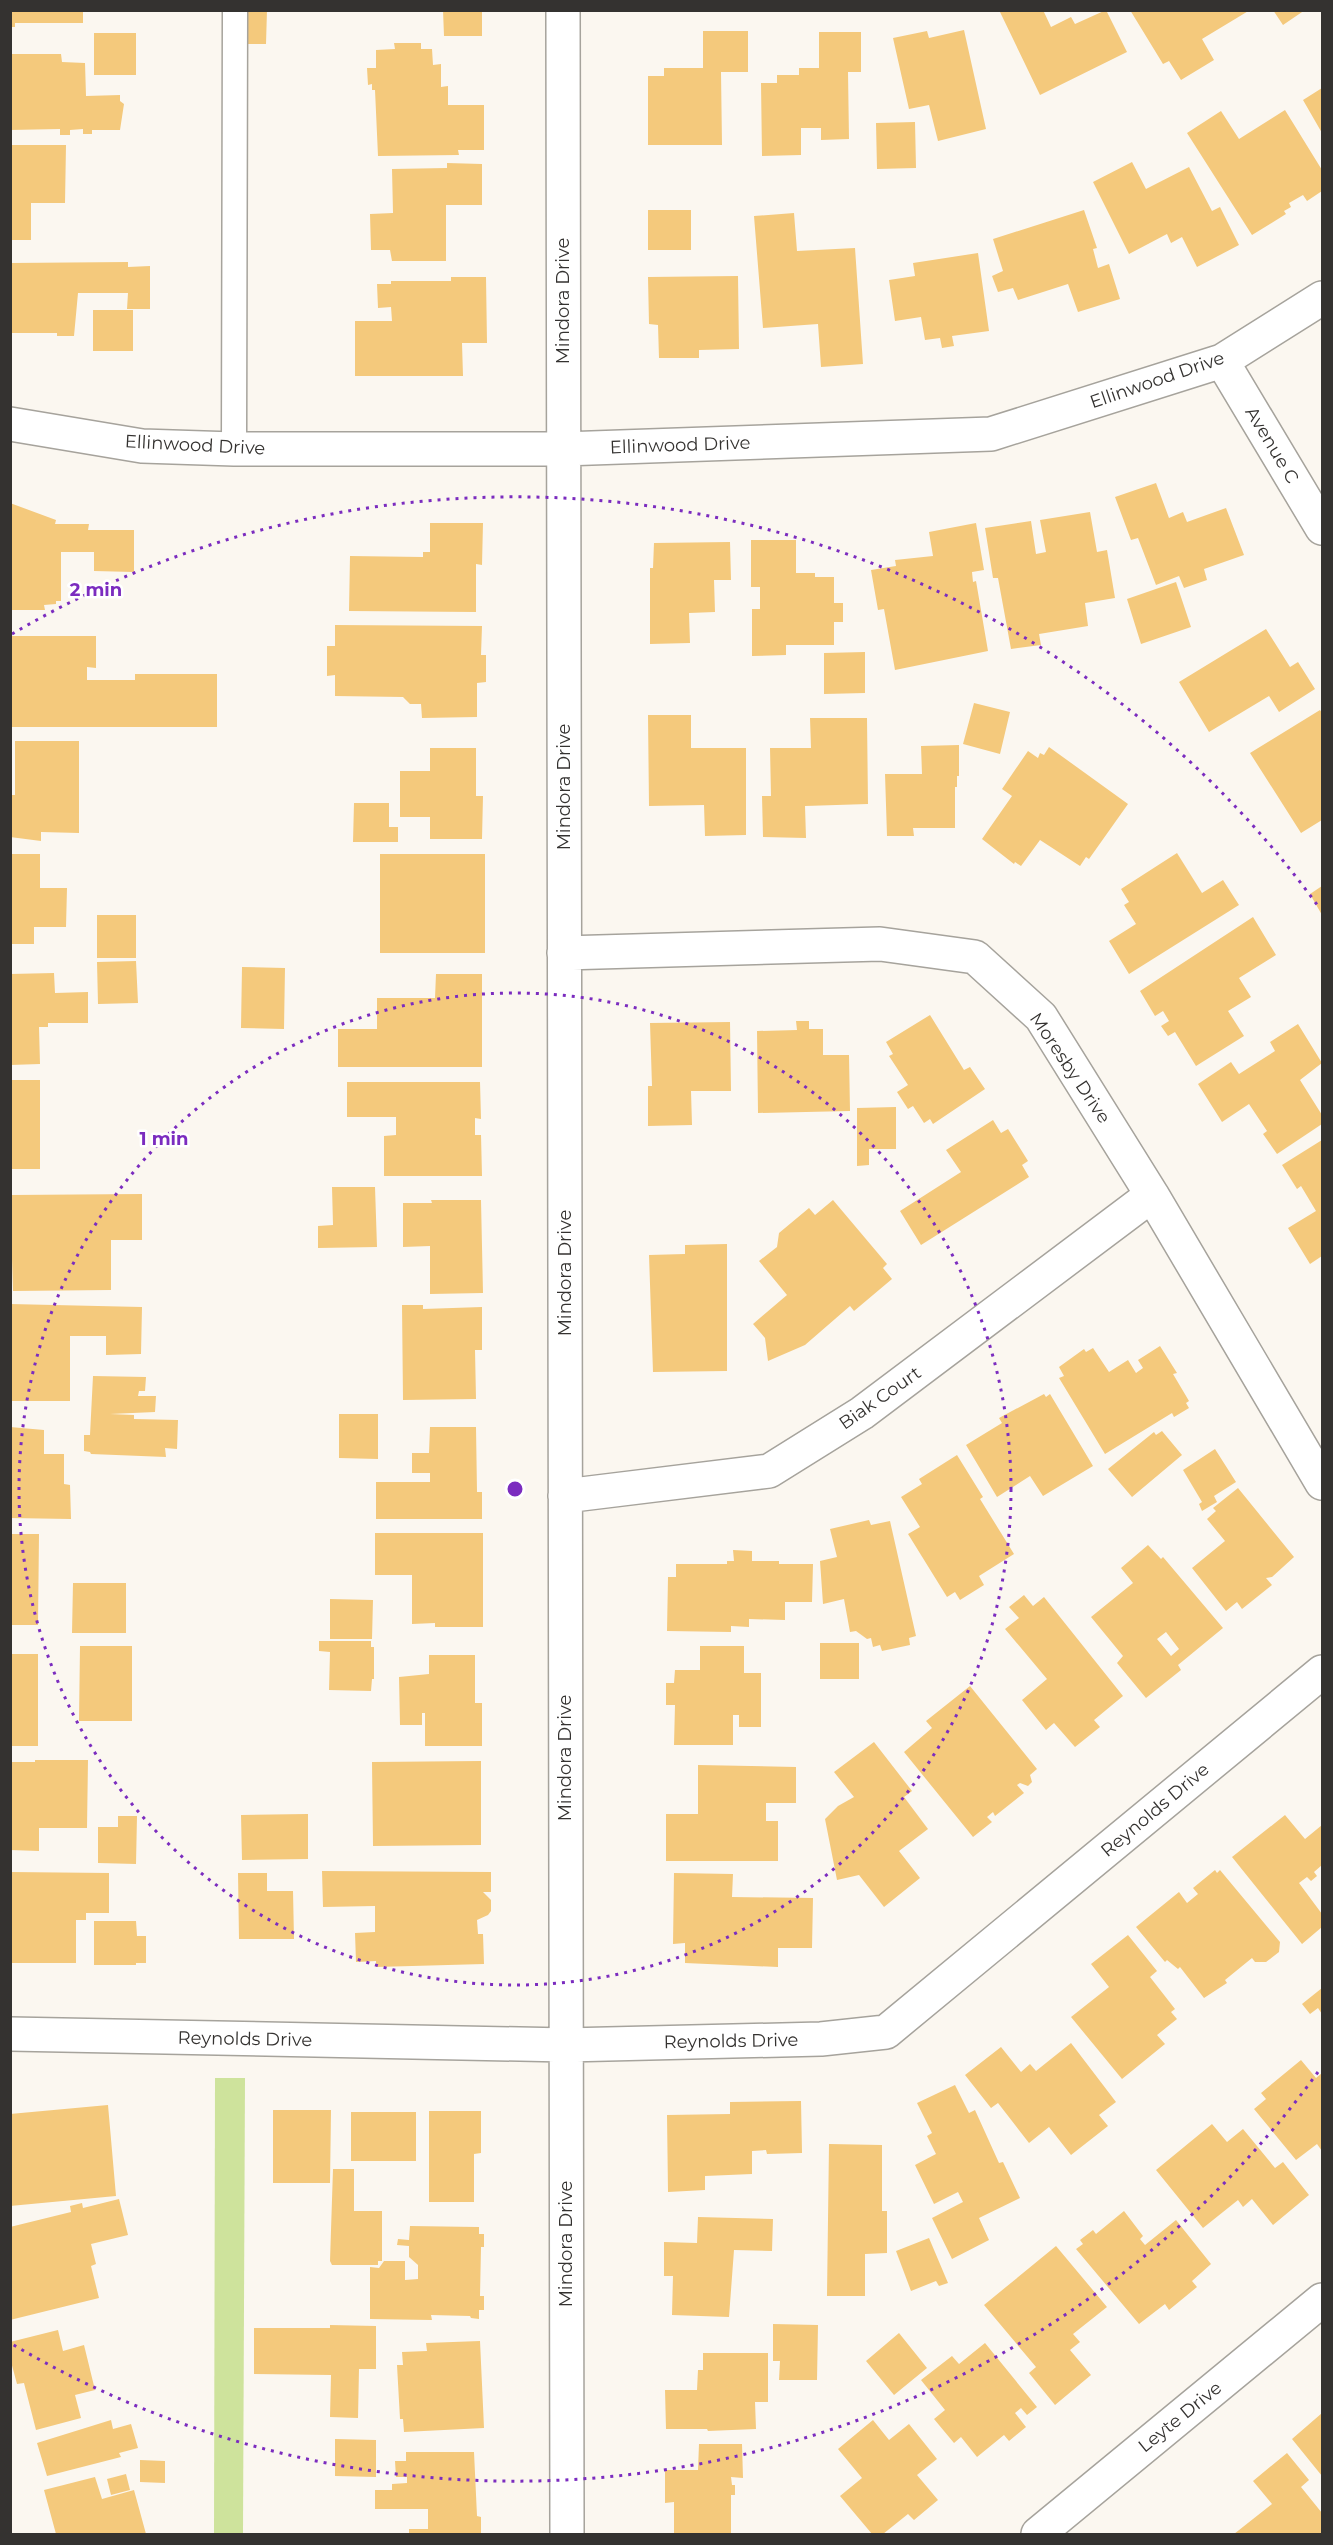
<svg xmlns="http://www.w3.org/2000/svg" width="1333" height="2545" font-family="Montserrat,sans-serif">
  <rect width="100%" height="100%" fill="#fbf7f0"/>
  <path fill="#cee39c" d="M215 2078H245L243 2534H214Z"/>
  <path fill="#f4c97c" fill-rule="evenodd" d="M10 10H83V23H15V27H10Z
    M247 10H267L266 44H247Z
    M443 10H482V36H444Z
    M1002 10H1043L1051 27 1071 17 1075 24 1106 10 1127 52 1040 95 1000 12Z
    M1130 10H1250L1202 39 1214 60 1181 80 1169 61 1163 64Z
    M1273 10H1305L1283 25Z
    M964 30 986 129 938 141 929 105 909 109 893 38 927 31 929 38Z
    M703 31H748V72H721L722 145H648V76H664V68H703Z
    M819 32H861V72H848L849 139 821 140V128H801V155L762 156 761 83H777V75H799V68H819Z
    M94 33H136V75H94Z
    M394 43H421V49H432L433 65 441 64V87L448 86V105H484V150H458L459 155 378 156 375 90H372V84L368 85 367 68H376V50L395 49Z
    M10 54H61L62 62 85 63 86 96 120 95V101L124 104 120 130H92V134H83V129L70 130V135H60V129L10 130Z
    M1322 88V133L1303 100Z
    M1285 110 1322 170V191L1307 201 1303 195 1289 203 1291 207 1284 211 1286 214 1252 235 1187 133 1221 111 1239 139Z
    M915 122 916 168 877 169 876 123Z
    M10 145H66L65 203H31V240H10Z
    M1132 162 1146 189 1189 167 1212 211 1220 207 1239 245 1197 267 1182 237 1171 243 1167 234 1129 254 1093 182Z
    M447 163 482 164V205H446V261H392L390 250H371L370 214 393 213 392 169 447 168Z
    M648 210H691V250H648Z
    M1084 210 1097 248 1093 249 1098 268 1109 264 1120 299 1078 312 1068 284 1018 300 1013 288 998 292 992 276 1003 271 993 239Z
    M794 213 797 251 855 248 863 364 821 367 818 324 763 328 754 216Z
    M978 253 989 331 952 336 954 346 942 348 940 338 925 340 921 317 895 321 889 280 915 276 913 263Z
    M128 262V267L150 266V309H127L128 293H78L74 336H57V333H10V263Z
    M738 276 739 349 699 350V358H659L658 325 649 324 648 277Z
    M451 277H486L487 343H462L463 376H355V321H392L391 307 378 308 377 284H391V281H451Z
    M93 310H133V351H93Z
    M1156 483 1169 518 1183 512 1187 522 1226 508 1244 555 1204 569 1207 580 1184 588 1179 576 1156 585 1138 538 1131 540 1115 497Z
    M10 503 56 520 55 524H89L88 530H134V572L94 571V552H61V601H56V604L44 605 45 610H10Z
    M1090 512 1097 552 1107 550 1115 598 1085 603 1088 626 1039 634 1041 645 1011 649 998 578H993L985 528 1031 521 1036 554 1046 552 1040 520Z
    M430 523H483L482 565 476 564V612L349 611 350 556 423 557V552H430Z
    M976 523 984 570 972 572 973 582 976 581 988 651 895 670 884 609 878 610 871 570 896 566 895 560 933 556 929 532Z
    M751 540H796V573H815V577H834V603H843V622H834V645H786V655L752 656V609H760V587H751Z
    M730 542 731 580H714L715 612 689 613 690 643 650 644V568H653L654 543Z
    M1176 582 1191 627 1141 644 1127 599Z
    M335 625 482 626 481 655H486V682L477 683V717L422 718 421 704H410L403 697 335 696V675L327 676V646H335Z
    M1266 629 1290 667 1298 662 1315 689 1279 712 1269 696 1209 732 1179 682Z
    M10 636H96V668L87 667V680H135V674H217V727H10Z
    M865 652V693L824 694V653Z
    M974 703 1010 712 1000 754 963 744Z
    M1320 710 1322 713V820L1301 833 1250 753Z
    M648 715H691V748H746V835L705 836 704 805 649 806Z
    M810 718H867L868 804 805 806 806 838 763 837 762 796H771L770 748H811Z
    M15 741H79V833L41 832V841L10 837V795H15Z
    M959 745V776H957V787H955V828H913L914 836H887L885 774H922L921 746Z
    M1049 747 1128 804 1089 859 1086 857 1080 866 1040 840 1021 866 1015 862 1014 864 982 839 1012 796 1002 789 1028 751 1038 758 1040 753 1044 755Z
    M430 748H476V796H483L482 839H430V817H400V771H430Z
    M354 803H389V827H398V842H353Z
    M1177 853 1202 893 1223 880 1239 905 1129 974 1109 941 1136 924 1124 905 1129 902 1121 889Z
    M10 854H40V888H67L66 927H34V944H10Z
    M380 854H485V953H380Z
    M1322 886V915L1310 894Z
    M97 915H136V958H97Z
    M1253 917 1276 955 1239 978 1251 997 1228 1011 1244 1036 1196 1066 1175 1032 1168 1036 1161 1026 1169 1021 1163 1011 1155 1016 1140 991Z
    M136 961 138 1003 98 1004 97 962Z
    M242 967 285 968 284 1029 241 1028Z
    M54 973 55 993 88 992V1023H48V1027H39L40 1064 10 1065V974Z
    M436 974H482V1067H338V1029H377V998H435Z
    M930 1015 964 1070 970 1067 985 1089 933 1124 930 1119 924 1123 913 1106 908 1109 897 1092 908 1085 889 1056 893 1054 886 1042Z
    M796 1021H809V1029H823V1055H849L850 1111 758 1113 757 1031 797 1030Z
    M730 1022 731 1091H691L692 1125 648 1126V1086H652L650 1023Z
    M1298 1024 1322 1063 1300 1080 1322 1115V1124L1277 1154 1263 1134 1267 1131 1249 1104 1222 1122 1198 1084 1231 1062 1239 1074 1275 1051 1270 1042Z
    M10 1080H40V1169H10Z
    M347 1082H480L481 1119 475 1118V1135H481L482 1176H384V1136L396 1135V1117H347Z
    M896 1107V1149H869V1165L857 1166V1108Z
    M993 1120 1001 1133 1008 1129 1028 1161 1022 1165 1029 1177 921 1245 900 1211 961 1172 946 1150Z
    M1322 1140V1256L1310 1264 1288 1228 1316 1211 1301 1186 1297 1189 1282 1165Z
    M332 1187H375L377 1247 318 1248V1226L333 1225Z
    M142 1194V1240H111V1290L13 1291 10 1195Z
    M431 1200H481L483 1293 430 1294V1246L403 1247V1203H432Z
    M833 1200 887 1264 883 1268 892 1279 854 1311 850 1306 805 1345 768 1361 765 1338 753 1324 787 1295 759 1261 777 1247 779 1233 809 1208 815 1215Z
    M727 1244V1371L653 1372 649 1255 685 1254V1245Z
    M10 1304 142 1307 141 1354 106 1355V1336H70V1401H10Z
    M402 1305H423V1309L482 1307V1350H475L476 1399 403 1400Z
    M1160 1346 1177 1373 1173 1374 1189 1401 1186 1403 1189 1408 1174 1417 1172 1413 1105 1454 1059 1378 1064 1376 1059 1367 1084 1349 1086 1352 1093 1348 1109 1372 1128 1360 1136 1373 1143 1368 1138 1360Z
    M93 1376 146 1377 145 1391H139L138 1396H156L155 1412 110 1414 134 1415V1419L178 1420 177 1449 165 1448 166 1457 91 1454 90 1452 84 1451V1435H90Z
    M1044 1394 1046 1397 1050 1394 1093 1466 1043 1496 1030 1476 997 1497 966 1445 1002 1423 999 1418Z
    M339 1414H378V1459L339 1458Z
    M10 1427 44 1430V1454H64V1484L70 1485 71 1519 10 1518Z
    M430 1427H476L477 1492H482V1519H376V1482H430V1473H412V1453H429Z
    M1162 1431 1182 1455 1132 1497 1108 1469 1154 1432 1156 1435Z
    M1215 1449 1236 1482 1214 1496 1217 1502 1202 1511 1199 1504 1202 1502 1183 1470Z
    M957 1455 983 1497 980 1499 1014 1554 979 1576 984 1585 960 1600 955 1592 947 1597 908 1534 920 1527 901 1497 922 1484 919 1479Z
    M1238 1488 1294 1557 1272 1577 1266 1578 1272 1585 1242 1609 1237 1602 1226 1611 1192 1568 1225 1541 1207 1519 1216 1511 1213 1508Z
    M869 1520 871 1525 890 1521 916 1636 909 1638 910 1645 882 1651 880 1645 873 1647 871 1638 867 1639 856 1631 850 1632 844 1599 823 1604 820 1561 837 1557 830 1529Z
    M375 1533H483V1627H435V1623L412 1624V1575H375Z
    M10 1534H39L38 1625H10Z
    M1148 1545 1161 1559 1163 1557 1223 1628 1178 1665 1181 1670 1146 1698 1117 1663 1123 1656 1091 1617 1133 1583 1121 1568ZM1166 1632 1179 1649 1171 1656 1157 1639Z
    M733 1550 752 1551V1561H779V1564H813L812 1602H785V1620L749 1619V1627L731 1626V1632L667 1631 668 1577H676V1564H727V1561H734Z
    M73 1583H126V1633H72Z
    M1024 1595 1033 1606 1044 1597 1123 1696 1094 1720 1100 1727 1075 1747 1054 1723 1046 1730 1022 1700 1047 1679 1005 1629 1019 1618 1009 1607Z
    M330 1599 373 1600 372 1639H330Z
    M319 1641H371V1647H374V1679H372L371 1691 329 1690 330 1652 319 1651Z
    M820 1643H859V1679H820Z
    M80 1646H132V1721H79Z
    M700 1646H744V1673H761V1727H739V1715H733V1745H674L675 1705H666V1683H674L675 1670H700Z
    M10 1654H38V1746H10Z
    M429 1655H475V1703H482V1746H425V1713H422V1725H400L399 1677 429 1674Z
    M970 1686 1037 1769 1030 1775 1032 1782 1028 1786 1020 1783 1017 1785 1024 1793 995 1816 993 1812 987 1817 992 1822 973 1837 904 1752 932 1728 926 1721Z
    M874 1742 912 1791 904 1797 928 1829 899 1851 920 1878 884 1907 859 1875 837 1880 825 1819 838 1806 854 1797 834 1772Z
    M35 1760H88L87 1828H39V1851L10 1850V1762H35Z
    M481 1761V1845L373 1846 372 1762Z
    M698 1765 796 1767V1803H766V1821H778V1861H666V1814H698Z
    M308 1814V1859L242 1860 241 1815Z
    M1285 1815 1305 1839 1322 1825V1865L1314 1872 1317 1876 1311 1881 1307 1877 1299 1883 1322 1914V1927L1302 1944 1232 1857Z
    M118 1816H137L136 1864 98 1863V1827H118Z
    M1215 1870 1217 1873 1220 1870 1280 1942 1279 1952 1266 1962H1255L1252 1958 1225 1980 1227 1983 1204 1998 1180 1967 1178 1969 1167 1960 1165 1962 1136 1927 1179 1892 1187 1903 1198 1894 1193 1888Z
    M322 1871 491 1872V1892H483L491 1900V1911L488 1915 477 1920 478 1934H483L484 1964 376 1967V1961L356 1962 355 1933 375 1932V1906L323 1907Z
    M10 1872 109 1873V1913H86V1920H76V1963H10Z
    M238 1873H267V1891H293L294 1939H239Z
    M674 1873 733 1874 732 1897 813 1898 812 1948H778V1967L685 1963V1943L673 1944Z
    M94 1921H136L137 1936H146V1963H136V1965H94Z
    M1128 1935 1157 1971 1150 1977 1175 2009 1171 2012 1177 2019 1157 2035 1165 2044 1122 2079 1071 2017 1109 1987 1091 1964Z
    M1322 1988V2014L1318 2008 1310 2014 1302 2004Z
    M1071 2043 1116 2102 1099 2115 1108 2126 1071 2155 1049 2127 1029 2143 998 2103 991 2108 965 2075 1001 2047 1021 2072 1030 2064 1036 2071Z
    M1301 2060 1316 2078 1322 2073V2151L1317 2144 1296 2160 1254 2109 1266 2099 1261 2093Z
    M955 2085 969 2113 975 2110 999 2163 1003 2162 1020 2198 979 2218 989 2240 952 2259 932 2218 963 2202 958 2192 934 2204 915 2165 936 2154 927 2136 932 2133 917 2103Z
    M801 2101 802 2153 767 2154 766 2150 752 2151V2174L705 2176V2190L668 2192 667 2115 730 2114V2102Z
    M108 2105 116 2196 10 2206V2114Z
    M273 2110H331L330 2183H273Z
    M429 2111H481V2153L474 2154V2202H429Z
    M351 2112H416V2161H351Z
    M1212 2124 1227 2142 1243 2129 1275 2168 1283 2162 1309 2195 1273 2225 1252 2199 1243 2207 1238 2200 1203 2228 1156 2170Z
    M829 2144 882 2145V2211H887V2253L865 2254V2296H827Z
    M333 2169H354V2211H382V2261H378V2265H332L330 2261Z
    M119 2199 128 2235 91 2244 96 2264 91 2266 99 2298 10 2320V2227L71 2212 70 2206 82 2203 83 2208Z
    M1124 2211 1143 2236 1140 2239 1145 2245 1176 2220 1211 2264 1192 2281 1197 2287 1169 2310 1165 2304 1139 2324 1076 2249 1083 2244 1080 2240 1093 2230 1096 2234Z
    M698 2217 773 2219 772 2251 734 2250 729 2317 672 2315 673 2276H664V2242L697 2243Z
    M410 2226 479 2227V2234H484V2247H481L480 2296H484V2310H479V2319L471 2318 470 2316 431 2315 432 2320 370 2319V2267L379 2268 384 2261H405V2280L418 2279V2265L409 2257V2246L397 2245 398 2239 409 2240Z
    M929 2238 948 2283 939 2286 936 2281 911 2291 896 2251Z
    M1056 2246 1107 2307 1073 2334 1080 2342 1070 2350 1091 2375 1055 2405 1029 2373 1036 2367 984 2305Z
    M773 2324 818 2325 817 2380H779L780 2361H773Z
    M330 2325 376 2326V2369H359L358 2418 330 2417 331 2375 254 2374V2328H330Z
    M58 2330 63 2351 84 2345 95 2390 75 2395 81 2418 36 2430 24 2383 17 2384 10 2358V2342Z
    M899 2333 927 2368 894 2395 866 2361Z
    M480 2341 484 2428 404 2432 403 2419H400L397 2365H403L402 2352 427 2351 426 2343Z
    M985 2343 1037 2407 1027 2415 1021 2408 1015 2413 1026 2427 1009 2441 1004 2435 977 2457 961 2437 954 2443 934 2419 945 2410 921 2380 952 2356 959 2364Z
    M703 2353H768V2402H755L756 2429 708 2431 707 2429H666L665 2390H697L698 2370H703Z
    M1322 2413V2476L1292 2439Z
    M111 2420 113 2429 131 2424 138 2448 119 2453 121 2457 47 2476 37 2443Z
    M873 2420 889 2440 909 2424 937 2459 917 2475 938 2500 914 2520 908 2514 883 2534H872L840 2496 862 2478 838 2449Z
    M335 2439 376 2440V2477L335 2476Z
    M699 2444H742L743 2478 731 2477 732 2485H735V2495H731V2534H674V2502L665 2503V2470H698Z
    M406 2452H474L477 2516 481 2517V2534H409V2529H428V2509H375V2490H392V2484L407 2483V2477H396L395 2461H406Z
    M1287 2453 1309 2480 1301 2487 1322 2513V2534H1234L1272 2504 1253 2481Z
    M140 2460 165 2461V2483L140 2482Z
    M126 2474 130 2490 111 2495 107 2479Z
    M95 2477 102 2499 134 2490 146 2534H56L44 2490Z"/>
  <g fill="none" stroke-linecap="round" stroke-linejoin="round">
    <defs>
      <path id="lane" d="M234 449 235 10"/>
      <path id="street" d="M563 10 567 2534
        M1222 361 1322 528
        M10 424 142 446 234 449H563L991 434 1222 361 1322 298
        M564 953 880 944 975 957 1041 1017 1152 1195 1322 1483
        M565 1496 769 1471 862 1413 1152 1195
        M10 2034 566 2045 821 2039 886 2032 1322 1672
        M1038 2534 1322 2300"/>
    </defs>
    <use href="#lane" stroke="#a6a39c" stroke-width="27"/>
    <use href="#street" stroke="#a6a39c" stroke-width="36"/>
    <use href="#lane" stroke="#fff" stroke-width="24"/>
    <use href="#street" stroke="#fff" stroke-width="33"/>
  </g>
  <g fill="none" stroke="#7b2cbf" stroke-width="3" stroke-dasharray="3 6">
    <circle cx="515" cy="1489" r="496"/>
    <path d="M1318 2072A992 992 0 0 1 12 2344M12 634A992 992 0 0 1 1318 906"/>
  </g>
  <g text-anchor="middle" stroke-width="5" stroke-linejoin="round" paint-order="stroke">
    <g font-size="18" fill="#343230" stroke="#fff">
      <text transform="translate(563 301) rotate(-90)" y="6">Mindora Drive</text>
      <text transform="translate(1157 380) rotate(-19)" y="6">Ellinwood Drive</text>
      <text transform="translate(195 445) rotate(3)" y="6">Ellinwood Drive</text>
      <text transform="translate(680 445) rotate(-2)" y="6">Ellinwood Drive</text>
      <text transform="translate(1272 445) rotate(59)" y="6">Avenue C</text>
      <text transform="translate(564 787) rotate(-90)" y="6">Mindora Drive</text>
      <text transform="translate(1070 1068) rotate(56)" y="6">Moresby Drive</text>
      <text transform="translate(565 1273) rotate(-90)" y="6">Mindora Drive</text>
      <text transform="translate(880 1398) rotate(-35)" y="6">Biak Court</text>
      <text transform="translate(565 1758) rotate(-90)" y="6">Mindora Drive</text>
      <text transform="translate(1155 1810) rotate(-40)" y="6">Reynolds Drive</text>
      <text transform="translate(245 2039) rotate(1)" y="6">Reynolds Drive</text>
      <text transform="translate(731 2041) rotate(-1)" y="6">Reynolds Drive</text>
      <text transform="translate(566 2244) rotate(-90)" y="6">Mindora Drive</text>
      <text transform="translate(1180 2417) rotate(-39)" y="6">Leyte Drive</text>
    </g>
  </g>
  <circle cx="515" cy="1489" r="9" fill="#7b2cbf" stroke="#fff" stroke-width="3"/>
  <g font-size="18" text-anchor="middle" font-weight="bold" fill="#7b2cbf" stroke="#fff" stroke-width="5" stroke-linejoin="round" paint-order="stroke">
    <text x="96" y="596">2 min</text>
    <text x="164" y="1145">1 min</text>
  </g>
  <rect width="1333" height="2545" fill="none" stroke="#343230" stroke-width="24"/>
</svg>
